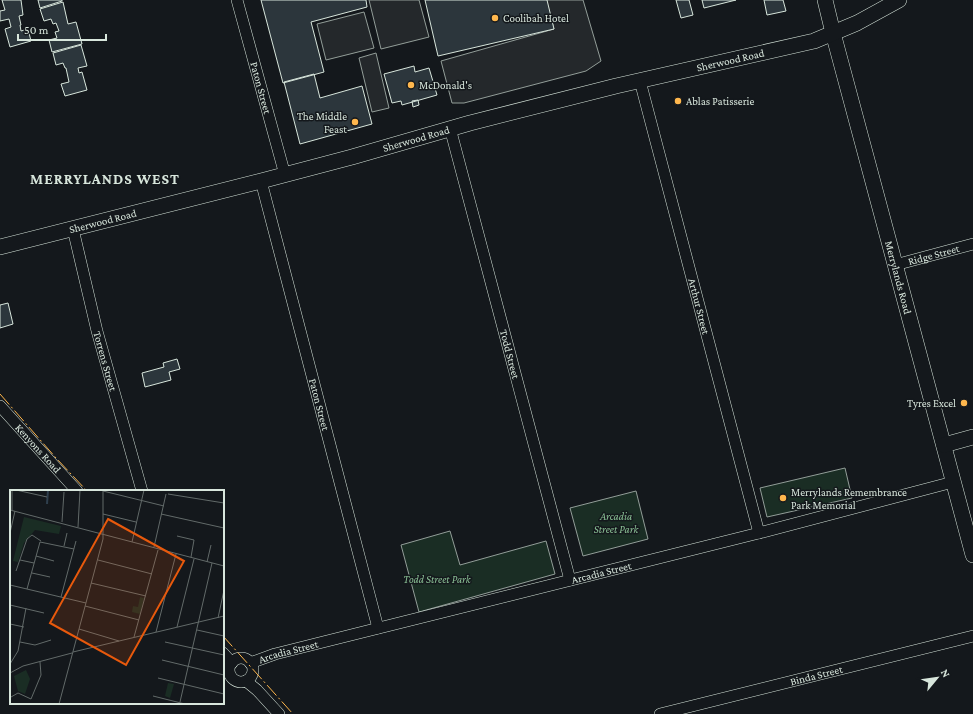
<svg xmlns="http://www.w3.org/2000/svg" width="973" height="714" font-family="'Crimson Pro',serif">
  <rect width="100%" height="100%" fill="#14181c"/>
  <path fill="#1a2d24" stroke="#939e99" d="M845 468 852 498 767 517 760 488Z
    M636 491 648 539 583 556 570 508Z
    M450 531 460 565 546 541 555 574 419 612 401 545Z"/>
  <path fill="#24282b" stroke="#939e99" d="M369 0H419L429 37 381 49Z
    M546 0H583L601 61 586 71 464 103H452L441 61 554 29Z
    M364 12 374 48 326 60 317 24Z
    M376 53 389 108 372 112 359 58Z"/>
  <path fill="#2c363c" stroke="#d8e6dc" d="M2 0H21L23 15 19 16 21 25H20L21 31 28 29 31 41 10 47 5 29 11 27 9 19 0 21V11L5 10Z
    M38 0H62V1L40 8Z
    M261 0H366L367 7 311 22 324 72 283 83Z
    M425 0H547L554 29 438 56Z
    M676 0H689L693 15 681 18Z
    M702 0H736L704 8Z
    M764 0H783L786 11 767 15Z
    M63 2 68 24 76 22 82 44 52 52 49 40 57 38 55 32 59 31 56 23 53 24 51 19 44 21 40 9Z
    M81 45 87 66 78 68 79 73 82 72 87 90 65 96 61 84 69 82 66 68H65L63 63 56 65 53 53Z
    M414 66 415 72 429 68 437 95 402 105 401 101 392 103 384 74Z
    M314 74 320 98 362 86 372 124 300 144 284 82Z
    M418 100 419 105 413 107 412 101Z
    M8 303 13 324 0 328V305Z
    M177 359 180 369 169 372 171 380 145 387 142 373 164 367 163 363Z"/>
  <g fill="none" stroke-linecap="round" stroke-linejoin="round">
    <defs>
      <g id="street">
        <path id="s1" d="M237 0 285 175"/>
        <path id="s2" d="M640 81 759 533"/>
        <path id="s3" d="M450 128 570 580"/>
        <path id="s4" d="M261 181 378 628"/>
        <path id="s5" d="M73 229 97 331 142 491"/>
        <path id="s6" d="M895 265 973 244"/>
        <path id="s7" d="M0 406 77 491"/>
        <path d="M223 653 232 663"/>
        <circle cx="241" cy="670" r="12"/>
        <path id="s8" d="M250 663 275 654 759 533 953 482"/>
        <path d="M246 681 257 690 279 714"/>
        <path id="s9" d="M660 714 973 636"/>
      </g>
      <g id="secondary">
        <path id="s10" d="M825 0 833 33 973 555"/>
        <path id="s11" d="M0 247 261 181 352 157 470 123 616 86 814 41 857 23 899 0"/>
        <path d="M944 445 973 437"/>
      </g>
    </defs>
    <use href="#street" stroke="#d8e6dc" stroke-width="12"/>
    <use href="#secondary" stroke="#d8e6dc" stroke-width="16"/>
    <use href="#street" stroke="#14181c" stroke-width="11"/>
    <use href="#secondary" stroke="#14181c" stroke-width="15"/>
    <path stroke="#ffb74d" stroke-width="1" stroke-dasharray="14 3 2 3" stroke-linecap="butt" d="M0 394 56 458 87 491
      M223 636 293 714"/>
  </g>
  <g fill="#ffb74d" stroke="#14181c" stroke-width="1.5">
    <circle cx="495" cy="18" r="4"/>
    <circle cx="411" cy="85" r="4"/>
    <circle cx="678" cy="101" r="4"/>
    <circle cx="355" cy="122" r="4"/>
    <circle cx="964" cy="403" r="4"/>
    <circle cx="783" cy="498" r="4"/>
  </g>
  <g text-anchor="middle" stroke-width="3" stroke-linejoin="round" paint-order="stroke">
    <g font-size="11" fill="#d8e6dc" stroke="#14181c" text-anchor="start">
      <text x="503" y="22">Coolibah Hotel</text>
      <text x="419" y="89">McDonald's</text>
      <text x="686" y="105">Ablas Patisserie</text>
      <text x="347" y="120" text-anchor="end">The Middle<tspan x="347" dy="13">Feast</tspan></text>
      <text x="956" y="407" text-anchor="end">Tyres Excel</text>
      <text x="791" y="496">Merrylands Remembrance<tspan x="791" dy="13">Park Memorial</tspan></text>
    </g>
    <g font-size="11" fill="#d8e6dc" stroke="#14181c">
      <text dy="4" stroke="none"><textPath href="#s11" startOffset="754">Sherwood Road</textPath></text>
      <text dy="4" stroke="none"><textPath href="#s1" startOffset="91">Paton Street</textPath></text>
      <text dy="4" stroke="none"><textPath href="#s11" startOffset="430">Sherwood Road</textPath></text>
      <text dy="4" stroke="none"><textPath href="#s11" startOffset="106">Sherwood Road</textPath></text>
      <text dy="4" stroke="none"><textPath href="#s6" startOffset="40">Ridge Street</textPath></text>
      <text dy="4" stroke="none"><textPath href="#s10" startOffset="287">Merrylands Road</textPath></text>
      <text dy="4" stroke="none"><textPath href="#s2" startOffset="233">Arthur Street</textPath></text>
      <text dy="4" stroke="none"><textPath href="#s3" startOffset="234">Todd Street</textPath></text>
      <text dy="4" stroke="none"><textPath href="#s5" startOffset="136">Torrens Street</textPath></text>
      <text dy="4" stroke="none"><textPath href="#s4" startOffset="231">Paton Street</textPath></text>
      <text dy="4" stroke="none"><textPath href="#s7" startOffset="57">Kenyons Road</textPath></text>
      <text dy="4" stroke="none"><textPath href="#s8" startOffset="363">Arcadia Street</textPath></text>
      <text dy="4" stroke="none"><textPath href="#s8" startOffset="40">Arcadia Street</textPath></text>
      <text dy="4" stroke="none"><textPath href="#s9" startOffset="161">Binda Street</textPath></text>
    </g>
    <g font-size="11" font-style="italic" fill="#8ac095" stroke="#14181c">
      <text x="616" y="520">Arcadia<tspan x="616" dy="13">Street Park</tspan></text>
      <text x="437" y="583">Todd Street Park</text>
    </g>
    <g font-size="15" font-weight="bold" letter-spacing="1" fill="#d8e6dc" stroke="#14181c">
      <text x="105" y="184">MERRYLANDS WEST</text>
    </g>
  </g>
  <g transform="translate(10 490)">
    <rect width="214" height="214" fill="#14181c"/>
    <path d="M14 27 51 36 49 44 25 40 14 53 8 72 3 71ZM130 107 134 108 130 124 122 122 123 116 128 117ZM16 180 20 189 15 204 8 201 4 186ZM158 193 164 194 160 208 155 206Z" fill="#1a2d24"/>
    <path fill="none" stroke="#2f3f4d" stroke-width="2" d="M37 14 38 0"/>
    <path fill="none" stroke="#626a69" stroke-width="1" d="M2 0V20M6 0 37 7M93 1 154 16M158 4 214 13M0 20 214 76M93 24 126 32M151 24 214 38M52 32 54 2M68 37 70 0M0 43 5 21M167 46 184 50 181 67M122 52 134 0M54 56 57 43M144 57 156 4M26 66 44 71M10 70 24 73M88 70 142 84M197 72 201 55M6 81 17 49 22 45 31 51M22 83 40 87M81 93 136 106M0 95 76 113M17 99 30 52 64 59M51 107 66 51M0 115 34 123M75 116 129 130M208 128 214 100M0 134 14 137M167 137 184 69M69 139 109 151M187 140 214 146M146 142 166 64M124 147 148 60M10 152 25 155 41 150M155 152 214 165M63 162 214 126M152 170 214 185M0 174 8 161 16 118M0 183 13 176 62 163M148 188 214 204M143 206 175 214M1 207 8 203 21 209 31 185 30 172M170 212 202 73M49 214 93 49V0"/>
    <path fill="#e8590c" fill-opacity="0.15" stroke="#e8590c" stroke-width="2" d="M98 29 174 71 116 175 40 133Z"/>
    <rect width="214" height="214" fill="none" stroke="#d8e6dc" stroke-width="2"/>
  </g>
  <g transform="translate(937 678) rotate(61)" stroke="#14181c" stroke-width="3" paint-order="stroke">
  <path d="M0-3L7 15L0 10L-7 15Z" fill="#d8e6dc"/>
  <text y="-6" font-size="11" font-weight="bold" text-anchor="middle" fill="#d8e6dc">N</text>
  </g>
  <path d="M18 34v6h88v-6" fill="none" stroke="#d8e6dc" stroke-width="2"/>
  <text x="24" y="34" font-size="12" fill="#d8e6dc" stroke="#14181c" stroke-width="3" paint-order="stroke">50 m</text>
</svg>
